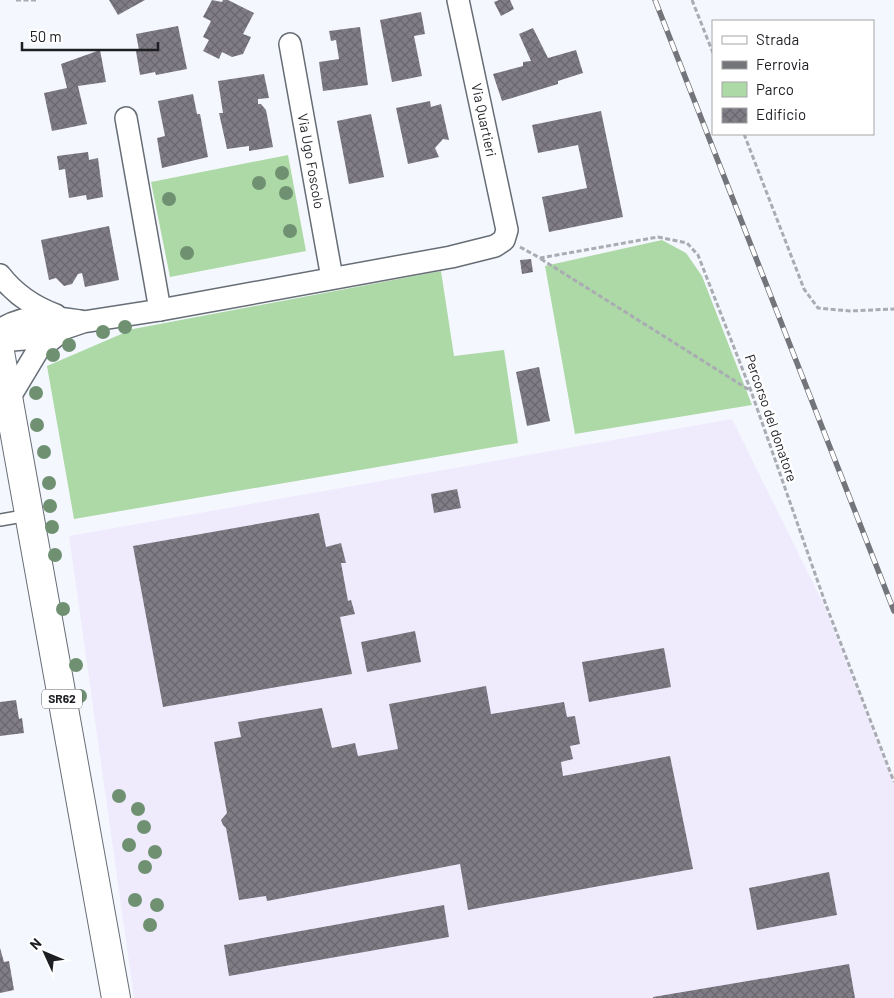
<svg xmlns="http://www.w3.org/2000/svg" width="894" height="998" font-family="Barlow,sans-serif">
  <defs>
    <pattern id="building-cross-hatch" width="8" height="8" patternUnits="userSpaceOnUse" patternTransform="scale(1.25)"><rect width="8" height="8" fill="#817d86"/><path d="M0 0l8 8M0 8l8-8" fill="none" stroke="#69666d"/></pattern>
  </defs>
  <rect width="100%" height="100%" fill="#f4f8fe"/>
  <path fill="#efebfd" d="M732 419 823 603 894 784V998H134L69 536Z"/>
  <path fill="#add9a6" d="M288 155 306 251 170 277 151 182Z
    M662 240 686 253 702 276 752 405 575 434 545 266Z
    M441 271 454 356 504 350 518 443 74 519 47 366 133 329Z"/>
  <path fill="url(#building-cross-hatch)" d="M109 0H145L118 15Z
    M212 0 222 2 223 0H228L254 13 243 34 251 37 243 54 232 57 222 52 219 59 203 51 209 40 203 37 211 21 203 17Z
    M499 0H510L514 9 501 16 494 2Z
    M421 12 425 34 414 36 422 76 392 82 380 20Z
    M178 26 187 69 156 75 155 72 140 75 136 51 139 50 136 34Z
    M360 27 368 85 323 91 319 62 339 59 336 40 331 41 329 31Z
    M533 28 548 58 576 50 583 73 558 81V84L502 101 493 74 523 66V62L531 61 519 34Z
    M100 50 106 82 78 86 87 124 52 131 44 93 67 88 61 64Z
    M264 74 269 98 258 99V104H261L266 110 273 147 249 151V146L227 149 219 113H223L218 81Z
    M193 94 197 114H200L208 157 162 168 157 138 165 136 158 101Z
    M430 101 431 107 441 104 449 140 443 139 435 148 439 157 408 164 396 108Z
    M601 111 623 217 549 232 542 197 587 188 578 145 538 153 532 125Z
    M371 114 384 177 349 184 337 121Z
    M88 152 89 160 98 158 103 197 87 200 86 195 69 198 65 169 59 170 57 156Z
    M109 226 119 280 85 287 82 273 78 274 72 284 64 286 56 278 49 280 41 240Z
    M531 259 533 272 522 274 520 260Z
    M539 367 550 421 527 426 516 372Z
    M457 489 461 508 434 513 431 494Z
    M319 513 326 547 341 543 346 563H341L348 601 351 600 355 614 340 617 352 674 163 707 133 546Z
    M415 631 421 662 367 672 361 642Z
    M664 648 671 687 589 702 582 662Z
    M486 686 491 714 564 702 567 717 575 716 580 744 570 746 573 759 561 762 563 776 670 756 693 869 468 910 460 864 267 901 266 896 239 900 226 828 223 825 221 820 227 813 214 742 241 737 238 722 322 708 332 748 355 743 358 756 398 749 389 704Z
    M16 700 19 719 22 718 24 733 0 736V702Z
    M829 872 837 915 757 930 749 888Z
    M444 905 449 937 229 976 224 945Z
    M0 948 4 962 9 961 14 990 0 993Z
    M849 964 855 998H653V997Z"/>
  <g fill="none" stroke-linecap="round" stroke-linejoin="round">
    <defs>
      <path id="lane" d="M0 520 29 515"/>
      <g id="street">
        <path id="s1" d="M290 44 332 278"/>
        <path d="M126 118 160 310"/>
        <path d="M0 275C14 293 34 307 56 315"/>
        <path d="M0 330C25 313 51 317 80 321"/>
        <path d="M0 334 12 340 36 338 83 322 160 310 451 257 495 246 504 240 507 230 458 0"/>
        <path d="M8 400 38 350 57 335"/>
      </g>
      <path id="primary" d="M0 352 116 998"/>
    </defs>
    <use href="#lane" stroke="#676d75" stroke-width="14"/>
    <use href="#street" stroke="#676d75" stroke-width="24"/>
    <use href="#primary" stroke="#676d75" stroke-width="30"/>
    <path stroke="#a9acb2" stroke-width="3" stroke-dasharray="5 2.5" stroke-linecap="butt" d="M16 0H37
      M692 0 713 53
      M744 134 804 289 818 308 850 311 894 309
      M520 247 540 258 658 237 687 243 698 255 751 391 826 605 894 782
      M541 259 751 391"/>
    <use href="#lane" stroke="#fff" stroke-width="11"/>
    <use href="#street" stroke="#fff" stroke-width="21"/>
    <use href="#primary" stroke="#fff" stroke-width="28"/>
    <defs>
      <path id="rail" d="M655 0 894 611"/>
    </defs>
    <use href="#rail" stroke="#73757a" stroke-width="5.5"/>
    <use href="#rail" stroke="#fff" stroke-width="4" stroke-dasharray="11" stroke-linecap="butt"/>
  </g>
  <g fill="#6f9172">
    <circle cx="282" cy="173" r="7"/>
    <circle cx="259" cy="183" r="7"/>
    <circle cx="286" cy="193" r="7"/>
    <circle cx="169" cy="199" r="7"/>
    <circle cx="290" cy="231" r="7"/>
    <circle cx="187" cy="253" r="7"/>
    <circle cx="125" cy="327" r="7"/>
    <circle cx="103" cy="332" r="7"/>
    <circle cx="69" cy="345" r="7"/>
    <circle cx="53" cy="355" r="7"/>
    <circle cx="36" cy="393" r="7"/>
    <circle cx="37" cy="425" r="7"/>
    <circle cx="44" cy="452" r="7"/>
    <circle cx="49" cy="483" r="7"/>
    <circle cx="50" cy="506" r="7"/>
    <circle cx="52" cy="527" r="7"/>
    <circle cx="55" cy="555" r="7"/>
    <circle cx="63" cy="609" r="7"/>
    <circle cx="76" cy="665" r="7"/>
    <circle cx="80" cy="696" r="7"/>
    <circle cx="119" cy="796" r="7"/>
    <circle cx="138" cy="809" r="7"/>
    <circle cx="144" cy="827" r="7"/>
    <circle cx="129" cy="845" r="7"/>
    <circle cx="155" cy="852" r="7"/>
    <circle cx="145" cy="867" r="7"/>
    <circle cx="135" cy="900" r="7"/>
    <circle cx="157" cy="905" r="7"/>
    <circle cx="150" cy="925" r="7"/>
  </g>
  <g text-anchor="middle" stroke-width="4.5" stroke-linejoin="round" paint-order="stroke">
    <rect fill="#fff" stroke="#616265" stroke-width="1" x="42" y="689.5" width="40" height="19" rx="4"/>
    <g font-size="12" font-weight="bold" fill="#1d1f23">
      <text x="62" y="703">SR62</text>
    </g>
    <g font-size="14" fill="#1d1f23" stroke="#fff">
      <text transform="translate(484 120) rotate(78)" y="5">Via Quartieri</text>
      <text dy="5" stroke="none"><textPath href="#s1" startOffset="119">Via Ugo Foscolo</textPath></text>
      <text transform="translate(771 418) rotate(71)" y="5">Percorso del donatore</text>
    </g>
  </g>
  <rect x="712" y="20" width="162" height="115" fill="#ffffff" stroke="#a5a5a7"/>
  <rect x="722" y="36" width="25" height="8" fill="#ffffff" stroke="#a5a5a7"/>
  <text x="756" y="45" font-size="15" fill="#1d1f23">Strada</text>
  <rect x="722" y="61" width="25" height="8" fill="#73757a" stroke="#a5a5a7"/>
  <text x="756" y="70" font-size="15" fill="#1d1f23">Ferrovia</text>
  <rect x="722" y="82" width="25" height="15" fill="#add9a6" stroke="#a5a5a7"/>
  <text x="756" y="95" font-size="15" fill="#1d1f23">Parco</text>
  <rect x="722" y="108" width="25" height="15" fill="url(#building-cross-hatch)" stroke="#a5a5a7"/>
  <text x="756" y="120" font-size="15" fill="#1d1f23">Edificio</text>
  <g transform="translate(45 953) rotate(314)" stroke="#ffffff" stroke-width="4" paint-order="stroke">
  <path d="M0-4L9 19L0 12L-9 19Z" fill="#1d1f23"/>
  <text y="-8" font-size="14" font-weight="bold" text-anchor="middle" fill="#1d1f23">N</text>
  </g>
  <path d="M22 42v8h136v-8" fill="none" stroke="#1d1f23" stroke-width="2.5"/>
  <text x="30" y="42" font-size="15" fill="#1d1f23" stroke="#ffffff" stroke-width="4" paint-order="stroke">50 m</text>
</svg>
